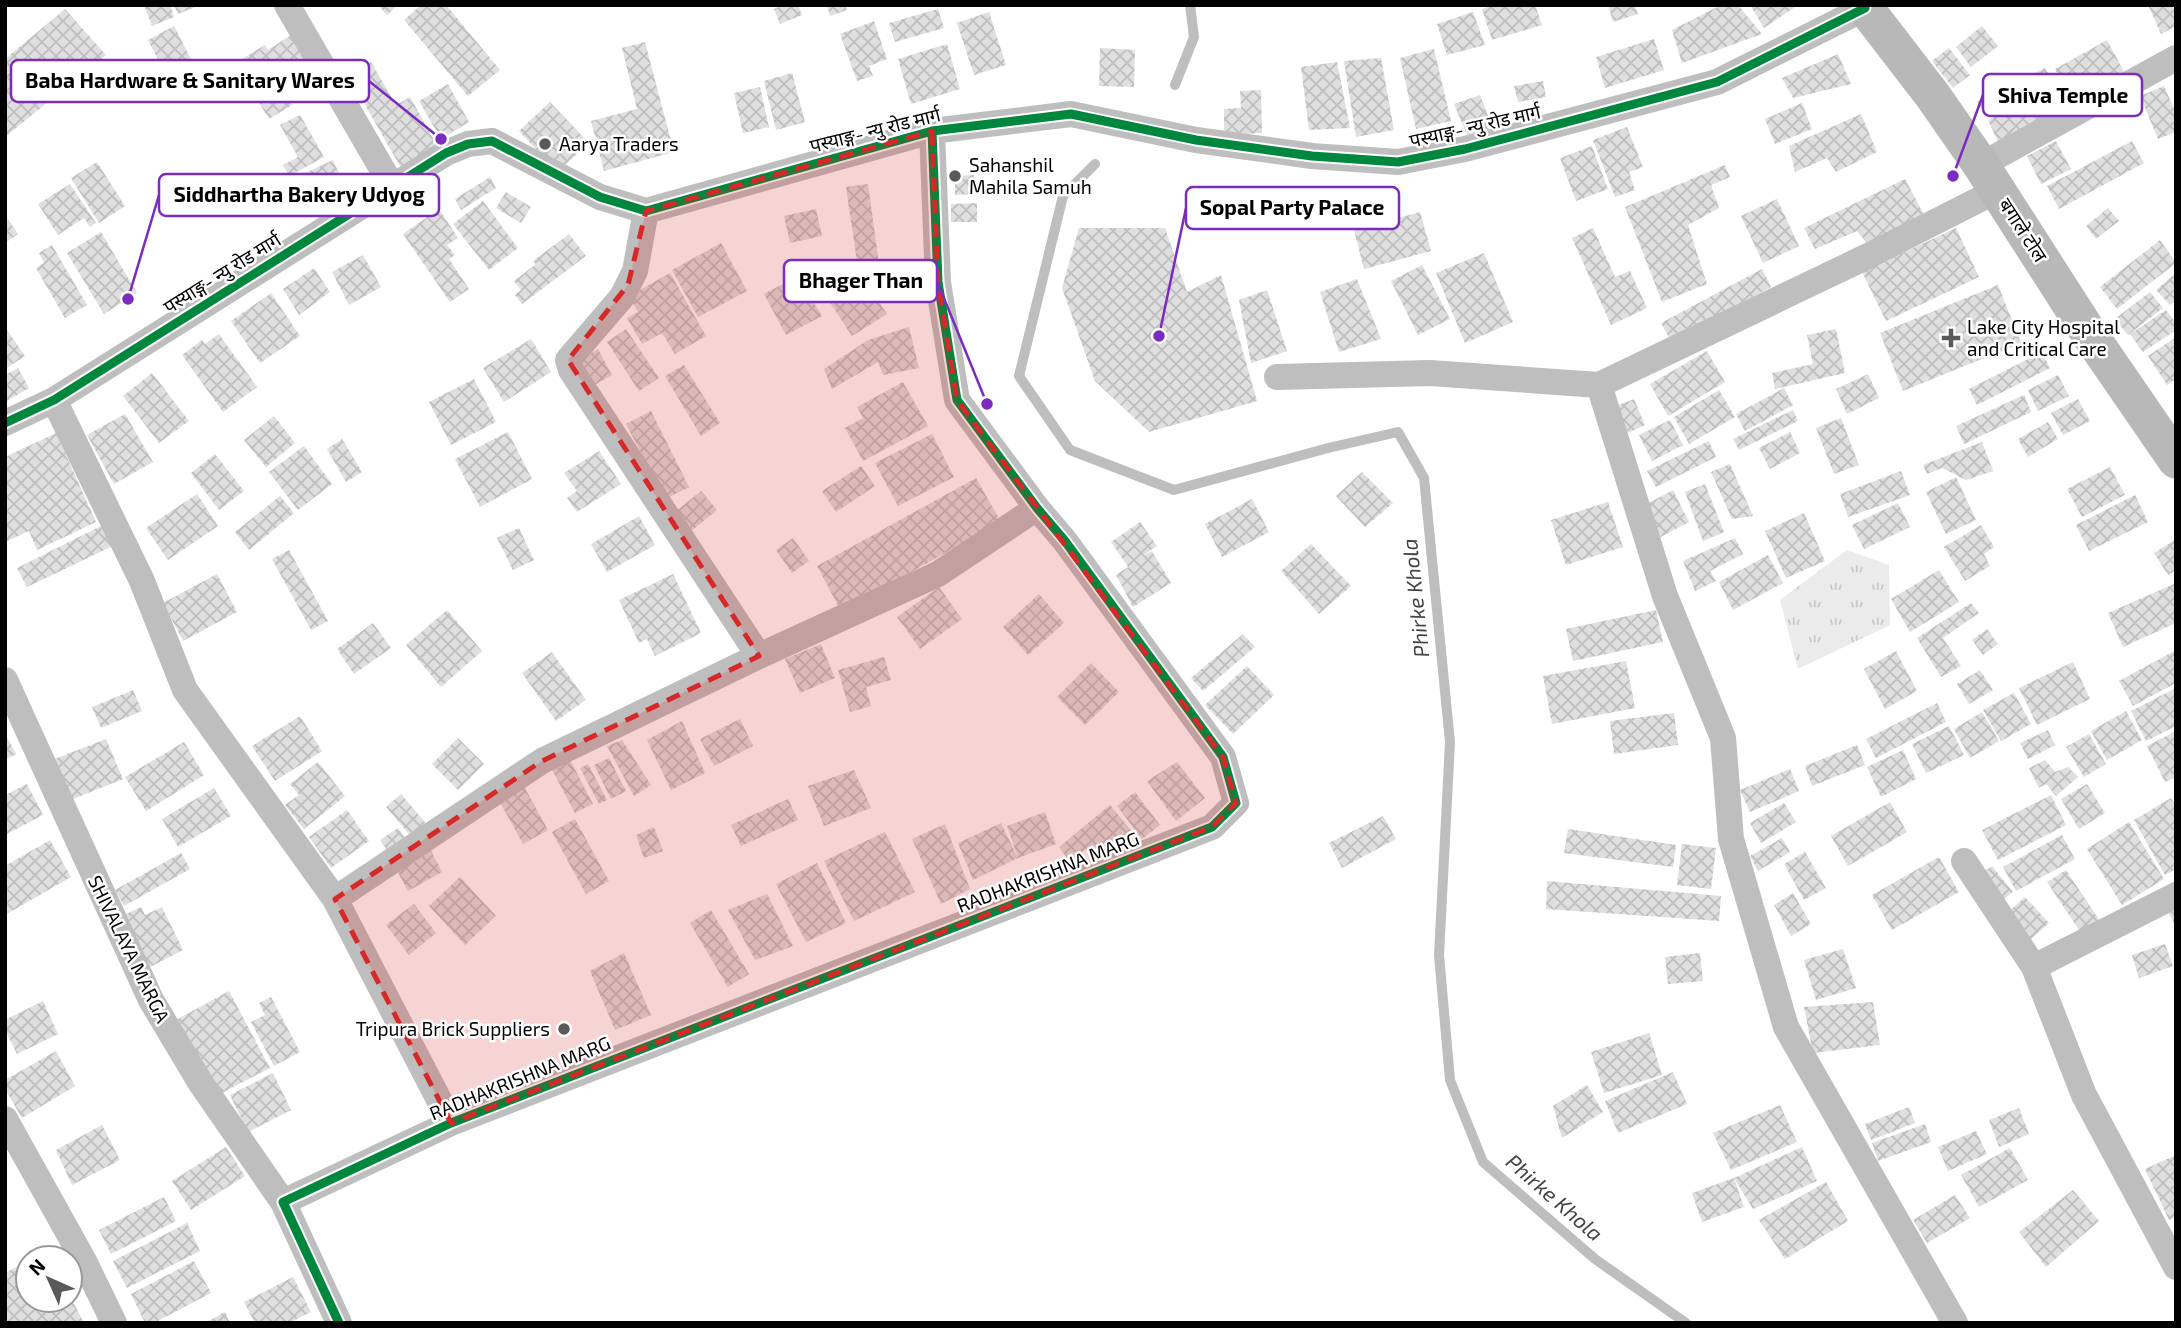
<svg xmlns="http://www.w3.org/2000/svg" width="2181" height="1328" font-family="'Exo 2','Noto Sans Devanagari',sans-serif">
  <defs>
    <pattern id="grass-tufts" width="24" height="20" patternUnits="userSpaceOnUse" patternTransform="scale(1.75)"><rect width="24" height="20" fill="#ebebeb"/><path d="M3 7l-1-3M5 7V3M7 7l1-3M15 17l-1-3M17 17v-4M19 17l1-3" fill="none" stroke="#c8c8c8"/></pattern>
    <pattern id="building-cross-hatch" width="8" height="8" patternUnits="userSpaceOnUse" patternTransform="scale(1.75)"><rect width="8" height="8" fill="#dfdfdf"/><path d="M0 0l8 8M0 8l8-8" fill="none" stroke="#bebebe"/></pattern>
  </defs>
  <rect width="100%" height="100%" fill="#fff"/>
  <path fill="url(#grass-tufts)" d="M1847 550 1889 565 1890 625 1798 669 1780 600Z"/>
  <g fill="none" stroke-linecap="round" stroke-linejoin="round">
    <path stroke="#bebebe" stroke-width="10" d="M1175 85 1194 37 1190 5
      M1095 164 1063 196 1019 376 1070 450 1174 490 1328 448 1398 432 1424 478 1450 742 1439 955 1450 1080 1483 1162 1595 1259 1686 1323"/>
  </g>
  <path fill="url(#building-cross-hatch)" d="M144 5H170L174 17 152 26Z
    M174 5H200L178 14Z
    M378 5H398L387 15Z
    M421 5H446L500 70 468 96 404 20Z
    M783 5H798L802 15 780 24 774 9Z
    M827 5H845L847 10 830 16Z
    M1492 5H1535L1542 25 1492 40 1482 9Z
    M1608 5H1635L1638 14 1613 22Z
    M1721 5H1738L1762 34 1682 63 1672 30Z
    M1750 5H1798L1764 28Z
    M2148 5H2176V26L2161 34Z
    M65 9 106 55 5 137V59Z
    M938 9 944 28 895 42 889 23Z
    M989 12 1006 65 974 75 957 23Z
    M1473 12 1485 45 1447 55 1437 24Z
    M874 21 887 59 869 66 873 76 857 81 840 34Z
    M174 26 193 63 167 77 148 40Z
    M1982 26 1998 46 1971 67 1956 47Z
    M291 35 318 79 288 98 292 105 269 119 235 63 265 45 268 50Z
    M1654 39 1664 70 1605 88 1596 57Z
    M2107 40 2129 81 2077 109 2055 69Z
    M645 42 674 152 604 171 591 121 637 109 622 48Z
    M947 44 960 89 911 104 898 59Z
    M1100 48 1135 50 1134 87 1099 86Z
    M1949 48 1970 75 1953 88 1932 61Z
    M1434 49 1451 121 1416 129 1400 58Z
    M1838 54 1851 84 1793 98 1782 78Z
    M1381 58 1394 130 1356 137 1344 61Z
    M371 62 396 105 410 97 438 147 401 168 348 75Z
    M1337 62 1350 128 1309 130 1301 67Z
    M2045 68 2055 85 1989 117 1977 102Z
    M792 73 805 122 776 130 764 81Z
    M1543 81 1546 97 1518 102 1514 86Z
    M448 84 469 122 441 139 419 101Z
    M2164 86 2176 113V132L2158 139 2140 96Z
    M760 87 769 127 743 133 734 93Z
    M2059 88 2069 110 1998 142 1988 120Z
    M1261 90 1262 133 1224 135V109L1241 108 1240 91Z
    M1480 95 1493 128 1467 135 1454 104Z
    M550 102 589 143 557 172 519 131Z
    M1802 103 1812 129 1775 144 1765 119Z
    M1861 114 1877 152 1836 172 1827 158 1795 172 1789 146Z
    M300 115 324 157 289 176 283 165 298 157 280 125Z
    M1627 127 1643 167 1629 172 1635 190 1615 197 1593 140Z
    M2056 141 2071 169 2041 184 2027 156Z
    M2132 141 2144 163 2059 209 2047 186Z
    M1592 146 1608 189 1576 201 1560 158Z
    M333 160 346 189 292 214 273 188Z
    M97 162 125 206 99 223 71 178Z
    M1725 165 1730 177 1711 185 1719 208 1688 225 1707 284 1662 302 1625 207Z
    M974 175V194L955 195V176Z
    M490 177 496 188 461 210 455 199Z
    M1905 179 1928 222 1872 249 1857 231 1815 249 1804 228Z
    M70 184 96 223 90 227 84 218 58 235 38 204Z
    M868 184 880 271 859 275 846 187Z
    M1273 186 1274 228 1221 229V187Z
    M506 192 531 207 521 223 496 208Z
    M1777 199 1799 246 1763 263 1741 216Z
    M483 201 518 248 489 270 453 224Z
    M977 203V222H951V204Z
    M2108 208 2119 221 2096 239 2086 226Z
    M439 209 458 238 447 245 455 255 449 259 469 289 450 302 403 234Z
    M816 209 822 236 790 243 784 216Z
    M1420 212 1431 251 1364 269 1354 230Z
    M8 219 18 234 5 243V221Z
    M1079 228H1165L1187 292 1221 275 1257 401 1149 432 1095 381 1062 288Z
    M1593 228 1615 277 1630 271 1647 308 1611 325 1572 238Z
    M1956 228 1979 277 1886 321 1862 272Z
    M101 232 137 293 104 314 67 253Z
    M569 234 586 256 522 304 515 295 521 290 514 281 536 264 533 261Z
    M2160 240 2176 263 2117 309 2100 287Z
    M721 243 747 291 698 317 672 270Z
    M52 245 87 305 65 318 36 268 44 263 39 253Z
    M1484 253 1513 322 1465 343 1436 273Z
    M363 255 381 287 349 305 332 272Z
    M1422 265 1450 319 1418 335 1391 281Z
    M314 268 330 292 299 315 283 289Z
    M1762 269 1771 287 1671 341 1661 323Z
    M670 273 706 336 675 354 662 333 642 344 627 318 638 312 629 296Z
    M2176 273V301L2170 305 2156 290Z
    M798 276 822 316 786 335 764 294Z
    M863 279 887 314 852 336 829 301Z
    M1357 279 1381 339 1339 352 1320 292Z
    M1998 285 2021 343 1903 391 1880 333Z
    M1267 290 1287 351 1251 363 1239 300Z
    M2150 292 2163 308 2128 335 2115 319Z
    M271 293 300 336 260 363 231 321Z
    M2166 310 2176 323V330L2143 352 2130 334Z
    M5 327 25 356 5 369Z
    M909 327 919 368 883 375 878 362 832 389 824 369 868 340Z
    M626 329 659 378 639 391 607 342Z
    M1836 329 1845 373 1775 389 1772 373 1813 364 1807 335Z
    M219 334 257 387 223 412 182 355 202 340 205 344Z
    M2176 337V379L2167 385 2148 356Z
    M531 339 551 372 504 402 483 368Z
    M598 349 612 375 589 388 574 363Z
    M1707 351 1725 382 1668 416 1650 384Z
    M2042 352 2050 368 1977 405 1969 389Z
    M684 365 720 423 701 436 665 376Z
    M18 368 29 388 5 402V375Z
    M152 373 189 421 159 443 123 396Z
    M1868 374 1879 398 1847 414 1836 389Z
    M2058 375 2069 396 2038 411 2028 390Z
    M474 379 496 422 451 445 429 402Z
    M903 382 928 426 863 461 845 428 863 418 857 407Z
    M1784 388 1793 405 1745 431 1736 414Z
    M1719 390 1735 417 1689 444 1674 417Z
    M2024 395 2031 412 1964 444 1956 426Z
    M1634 399 1645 425 1628 433 1616 406Z
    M2078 399 2090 421 2063 435 2051 413Z
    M1793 410 1798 421 1739 450 1733 439Z
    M651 411 689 487 665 499 626 424Z
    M125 414 153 462 114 484 87 435Z
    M274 416 295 443 266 467 244 440Z
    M1841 418 1859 465 1834 474 1816 428Z
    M1670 420 1683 445 1652 461 1639 435Z
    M2048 422 2058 439 2028 457 2018 439Z
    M508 432 532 479 480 507 455 459Z
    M1790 432 1800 453 1770 469 1759 448Z
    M56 433 96 522 37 550 29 531 5 542V457Z
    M932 434 954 477 898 506 875 463Z
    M342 439 362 472 346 482 327 449Z
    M1709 441 1716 457 1656 487 1647 471Z
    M1982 442 1993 471 1966 480 1942 468 1927 474 1923 465Z
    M304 446 332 484 298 510 269 472Z
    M599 451 621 484 577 512 567 498 577 491 564 473Z
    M215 454 244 491 219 510 191 473Z
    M1730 464 1753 516 1732 519 1711 472Z
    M861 466 875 486 836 512 822 491Z
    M2110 467 2125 495 2082 517 2067 489Z
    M1901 471 1910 495 1848 517 1840 494Z
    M1362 472 1393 503 1365 527 1336 496Z
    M1956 477 1976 520 1946 534 1926 492Z
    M976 478 1001 522 841 611 817 566Z
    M1705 484 1724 532 1703 541 1685 492Z
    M1673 490 1689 522 1657 539 1641 507Z
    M701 491 717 510 685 536 670 516Z
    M197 494 218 526 168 560 146 528Z
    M2135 495 2148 522 2089 551 2076 525Z
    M280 496 294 513 249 550 235 532Z
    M1252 499 1269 532 1222 557 1205 524Z
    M1608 502 1623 547 1566 565 1551 520Z
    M1898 503 1910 527 1864 549 1852 525Z
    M1804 513 1825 561 1786 578 1765 531Z
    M639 516 655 545 607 572 591 544Z
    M1140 522 1157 546 1141 557 1152 551 1171 583 1133 607 1116 575 1128 567 1111 542Z
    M103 525 113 546 27 587 17 568Z
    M1981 525 1994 547 1984 554 1990 566 1965 581 1944 547Z
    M519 528 534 560 513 570 497 538Z
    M793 538 809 561 792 573 776 550Z
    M1735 538 1743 554 1710 571 1716 581 1695 591 1683 561Z
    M2176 539V570L2168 575 2154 553Z
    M1311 544 1351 586 1319 614 1281 571Z
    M289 550 328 621 311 630 272 559Z
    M1768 555 1783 583 1733 610 1719 582Z
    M1939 570 1959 602 1910 632 1891 599Z
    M217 574 237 612 183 641 163 603Z
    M673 574 701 633 655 656 647 639 639 643 619 600Z
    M2176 583V623L2123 647 2108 613Z
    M939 587 962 619 920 649 897 617Z
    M1039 594 1064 623 1028 655 1003 627Z
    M1971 603 1979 613 1943 638 1961 666 1941 677 1917 638Z
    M447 610 482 651 441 687 406 645Z
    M1656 610 1663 642 1573 661 1566 629Z
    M373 623 391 648 354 674 337 649Z
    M1987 629 1998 644 1983 655 1972 640Z
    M1243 634 1255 647 1203 691 1191 678Z
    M821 644 835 678 800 693 785 659Z
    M2176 650V683L2133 706 2119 681Z
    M1896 651 1917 691 1885 709 1864 669Z
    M552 652 586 700 556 721 522 673Z
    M884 657 891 680 866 687 871 706 850 712 838 670Z
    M1626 661 1635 708 1552 724 1543 676Z
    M2073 662 2090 699 2037 725 2019 688Z
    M1091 663 1119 692 1085 725 1057 697Z
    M1247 666 1274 695 1233 734 1205 705Z
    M1980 670 1993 690 1969 704 1957 684Z
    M2176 688V726L2146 741 2131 711Z
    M133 690 142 711 101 728 92 707Z
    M2014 693 2031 724 2001 741 1983 710Z
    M1937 703 1946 722 1876 758 1866 739Z
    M2126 711 2142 740 2107 760 2091 731Z
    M1982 712 1999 741 1970 758 1954 729Z
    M1674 713 1678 745 1614 754 1610 721Z
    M300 716 322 751 275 781 252 746Z
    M740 719 753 746 714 766 700 739Z
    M682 721 705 773 671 790 647 740Z
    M1949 726 1964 755 1926 773 1912 744Z
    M2048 730 2055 745 2028 759 2020 743Z
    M2176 731V777L2165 782 2147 746Z
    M5 733 16 754 5 760Z
    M2089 734 2106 764 2084 777 2066 747Z
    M458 738 484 764 458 790 432 764Z
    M106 739 123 779 68 801 52 760Z
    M622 740 651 785 634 796 607 746Z
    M184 742 204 775 146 811 125 777Z
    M1857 745 1865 765 1812 786 1805 766Z
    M1903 750 1916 779 1881 797 1867 767Z
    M569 758 593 804 575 813 551 768Z
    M609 758 626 791 611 799 594 765Z
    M2045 760 2055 772 2068 767 2078 777 2056 796 2046 784 2039 788 2029 768Z
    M318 762 345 796 304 829 285 805 299 795 290 784Z
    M1177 762 1205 798 1176 821 1147 781Z
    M588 764 607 800 599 804 580 768Z
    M1790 769 1799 791 1750 812 1740 790Z
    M854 770 871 808 824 826 808 786Z
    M521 781 548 830 523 844 496 795Z
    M27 784 43 815 5 835V795Z
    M2087 784 2105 813 2079 829 2061 799Z
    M214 788 231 816 178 847 162 819Z
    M1135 792 1160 825 1142 839 1117 806Z
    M401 794 430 828 415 841 386 807Z
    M2051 795 2066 825 1998 860 1982 830Z
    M2171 798 2176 806V869L2165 875 2134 820Z
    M788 799 798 820 741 846 731 825Z
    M1890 802 1907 832 1848 866 1831 836Z
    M1784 803 1796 822 1761 843 1750 823Z
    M1110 805 1134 834 1098 864 1086 849 1070 862 1059 847Z
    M347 810 369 841 331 868 309 837Z
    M1045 812 1056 844 1018 858 973 880 958 843 1001 823 1018 858 1007 826Z
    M1383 816 1396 839 1342 868 1329 843Z
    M575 819 609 881 586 894 552 832Z
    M2129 822 2164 879 2122 905 2087 849Z
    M945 824 970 889 941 904 912 839Z
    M654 827 663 851 644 858 636 835Z
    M398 828 408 842 390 854 380 840Z
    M1568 829 1676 845 1673 867 1564 853Z
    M885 832 915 892 854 921 824 861Z
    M2062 835 2075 859 2016 891 2003 867Z
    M1782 838 1790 852 1758 871 1750 856Z
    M50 840 71 877 5 915V866Z
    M1682 844 1716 848 1711 889 1677 885Z
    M429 847 442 872 408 891 394 865Z
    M1805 852 1826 888 1804 900 1784 864Z
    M181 853 190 869 124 906 115 890Z
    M1939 857 1959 892 1892 930 1872 895Z
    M817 863 846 923 806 942 776 884Z
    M1992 866 2013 892 1997 904 1977 877Z
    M2066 870 2100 921 2081 933 2047 882Z
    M460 877 496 916 465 945 429 906Z
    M1547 881 1721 896 1719 921 1546 909Z
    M1793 893 1811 924 1791 936 1774 905Z
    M767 894 793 946 755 960 728 910Z
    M2025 897 2049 923 2029 941 2005 915Z
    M414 904 436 933 409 955 386 925Z
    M2176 906V927L2167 910Z
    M141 907 145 915 162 907 183 950 150 967 124 915Z
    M711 910 749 974 728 987 690 923Z
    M2165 944 2173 966 2139 978 2132 955Z
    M1843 949 1856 988 1816 1000 1804 960Z
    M624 953 651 1015 615 1030 590 971Z
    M1700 953 1703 981 1668 984 1665 957Z
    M229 991 270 1068 216 1096 176 1020Z
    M271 997 300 1052 274 1066 251 1022 265 1015 259 1003Z
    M43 1001 58 1034 17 1054 5 1030V1020Z
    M1873 1002 1880 1045 1813 1053 1804 1007Z
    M1649 1033 1662 1075 1604 1093 1591 1052Z
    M56 1051 75 1086 22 1118 5 1089V1080Z
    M1673 1072 1687 1104 1618 1133 1605 1101Z
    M273 1073 291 1110 248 1132 230 1095Z
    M1587 1085 1603 1112 1562 1138 1553 1106Z
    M1780 1105 1797 1142 1731 1170 1713 1133Z
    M1909 1107 1915 1123 1871 1140 1865 1124Z
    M2019 1108 2029 1134 1999 1147 1989 1120Z
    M1925 1124 1931 1142 1878 1161 1872 1143Z
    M102 1125 120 1160 72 1185 56 1150Z
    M1976 1131 1987 1154 1948 1171 1938 1147Z
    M226 1147 245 1176 191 1210 172 1181Z
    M1802 1147 1817 1181 1753 1209 1734 1178Z
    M2010 1148 2028 1180 1979 1207 1961 1175Z
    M2176 1155V1217L2169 1220 2145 1169Z
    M1734 1178 1744 1207 1702 1222 1692 1193Z
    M1826 1182 1848 1221 1785 1259 1759 1220Z
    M2073 1190 2099 1221 2046 1267 2019 1232Z
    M1955 1195 1970 1218 1927 1243 1913 1220Z
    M164 1197 176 1221 111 1254 99 1230Z
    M187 1223 200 1251 127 1288 113 1261Z
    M48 1251 51 1258H35Z
    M28 1261V1300H70V1296L84 1323H5V1273Z
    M194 1261 211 1293 154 1323H145L131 1294Z
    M293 1277 311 1312 289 1323H255L244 1302Z
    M225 1312 230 1323H205Z"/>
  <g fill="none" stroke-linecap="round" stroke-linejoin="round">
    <path stroke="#bebebe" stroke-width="26" d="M287 5 392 186
      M1981 165 2176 58
      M646 211 635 271 622 297 568 360 571 370 759 656
      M1277 377 1430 373 1599 385 1866 257 1998 190
      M1599 385 1665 596 1723 738 1731 839 1786 1027 1955 1323
      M54 400 142 581 185 690 335 899 451 1123
      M5 423 54 400 446 153 468 144 492 141 600 197 646 211 932 131 1071 114 1196 140 1312 156 1398 162 1465 149 1717 82 1865 8
      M5 680 151 1000 200 1082 283 1202
      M1964 861 2034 967 2084 1095 2176 1267
      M335 899 542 761 759 656 938 574 1037 508
      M2034 967 2176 895
      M5 1119 84 1261 114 1323
      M339 1323 283 1202 451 1123 1212 827 1236 803 1223 757 1065 541 1037 508 957 400 938 282 932 131"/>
    <path stroke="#b8b8b8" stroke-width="37" d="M1863 5 1933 96 1981 165 2090 335 2176 460"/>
    <defs>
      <path id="cycleway" d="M5 423 54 400 446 153 468 144 492 141 600 197 646 211 932 131 1071 114 1196 140 1312 156 1398 162 1465 149 1717 82 1865 8
        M339 1323 283 1202 451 1123 1212 827 1236 803 1223 757 1065 541 1037 508 957 400 938 282 932 131"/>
    </defs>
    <use href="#cycleway" stroke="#fff" stroke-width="13"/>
    <use href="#cycleway" stroke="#00873e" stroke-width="9"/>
  </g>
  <path fill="#d62828" fill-opacity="0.2" stroke="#d62828" stroke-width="5" stroke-dasharray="14 9" stroke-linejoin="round" d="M932 131 938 282 957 400 1223 757 1236 803 1212 827 451 1123 335 899 542 761 759 656 568 360 628 285 646 211Z"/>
  <g fill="#595959" stroke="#fff" stroke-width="2.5">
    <circle cx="545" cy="144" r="7"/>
    <circle cx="955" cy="176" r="7"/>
    <path d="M1947.5 327.5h7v7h7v7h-7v7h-7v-7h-7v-7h7z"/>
    <circle cx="564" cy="1029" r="7"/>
  </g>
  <g text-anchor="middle" stroke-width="5" stroke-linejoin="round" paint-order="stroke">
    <g font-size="19" fill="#000" stroke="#fff">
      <text transform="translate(1475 126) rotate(-13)" y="7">पस्याङ्ग- न्यु रोड मार्ग</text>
      <text transform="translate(875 130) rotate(-14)" y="7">पस्याङ्ग- न्यु रोड मार्ग</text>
      <text transform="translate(2023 230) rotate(57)" y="7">बगाले टोल</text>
      <text transform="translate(222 273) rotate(-32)" y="7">पस्याङ्ग- न्यु रोड मार्ग</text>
      <text transform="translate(1048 872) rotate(-21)" y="7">RADHAKRISHNA MARG</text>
      <text transform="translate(129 949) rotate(64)" y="7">SHIVALAYA MARGA</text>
      <text transform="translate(520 1078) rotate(-22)" y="7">RADHAKRISHNA MARG</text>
    </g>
    <g font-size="19" fill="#000" stroke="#fff" text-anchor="start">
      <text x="559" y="151">Aarya Traders</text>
      <text x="969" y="172">Sahanshil<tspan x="969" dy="22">Mahila Samuh</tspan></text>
      <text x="1967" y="334">Lake City Hospital<tspan x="1967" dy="22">and Critical Care</tspan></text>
      <text x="550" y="1036" text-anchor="end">Tripura Brick Suppliers</text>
    </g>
    <g font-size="21" font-style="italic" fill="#434343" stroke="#fff">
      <text transform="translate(1416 598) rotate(-96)" y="7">Phirke Khola</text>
      <text transform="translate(1554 1198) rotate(41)" y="7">Phirke Khola</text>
    </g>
  </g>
  <path fill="none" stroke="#7b2cbf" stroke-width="2.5" d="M441 139L369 81M1953 176L1983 95M128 299L159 195M1159 336L1186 208M987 404L937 281"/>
  <g fill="#7b2cbf" stroke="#fff" stroke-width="2.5">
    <circle cx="441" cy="139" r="7"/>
    <circle cx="1953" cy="176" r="7"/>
    <circle cx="128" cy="299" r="7"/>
    <circle cx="1159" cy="336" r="7"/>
    <circle cx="987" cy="404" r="7"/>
  </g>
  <g fill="#fff" stroke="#7b2cbf" stroke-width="2.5">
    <rect x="11" y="60" width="358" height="42" rx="7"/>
    <rect x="1983" y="74" width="159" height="42" rx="7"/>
    <rect x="159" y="174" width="280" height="42" rx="7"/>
    <rect x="1186" y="187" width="213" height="42" rx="7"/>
    <rect x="784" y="260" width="153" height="42" rx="7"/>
  </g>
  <g font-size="21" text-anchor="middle" font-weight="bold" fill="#000">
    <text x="190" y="88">Baba Hardware &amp; Sanitary Wares</text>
    <text x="2063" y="103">Shiva Temple</text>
    <text x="299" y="202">Siddhartha Bakery Udyog</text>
    <text x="1292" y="215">Sopal Party Palace</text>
    <text x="861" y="288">Bhager Than</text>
  </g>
  <rect width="2181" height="1328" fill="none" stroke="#000000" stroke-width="14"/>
  <g transform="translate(49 1279) rotate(315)"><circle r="33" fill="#ffffff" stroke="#999999" stroke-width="2"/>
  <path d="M0-5L12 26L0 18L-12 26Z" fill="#595959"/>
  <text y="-10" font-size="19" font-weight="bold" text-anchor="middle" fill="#000000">N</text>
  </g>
</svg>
